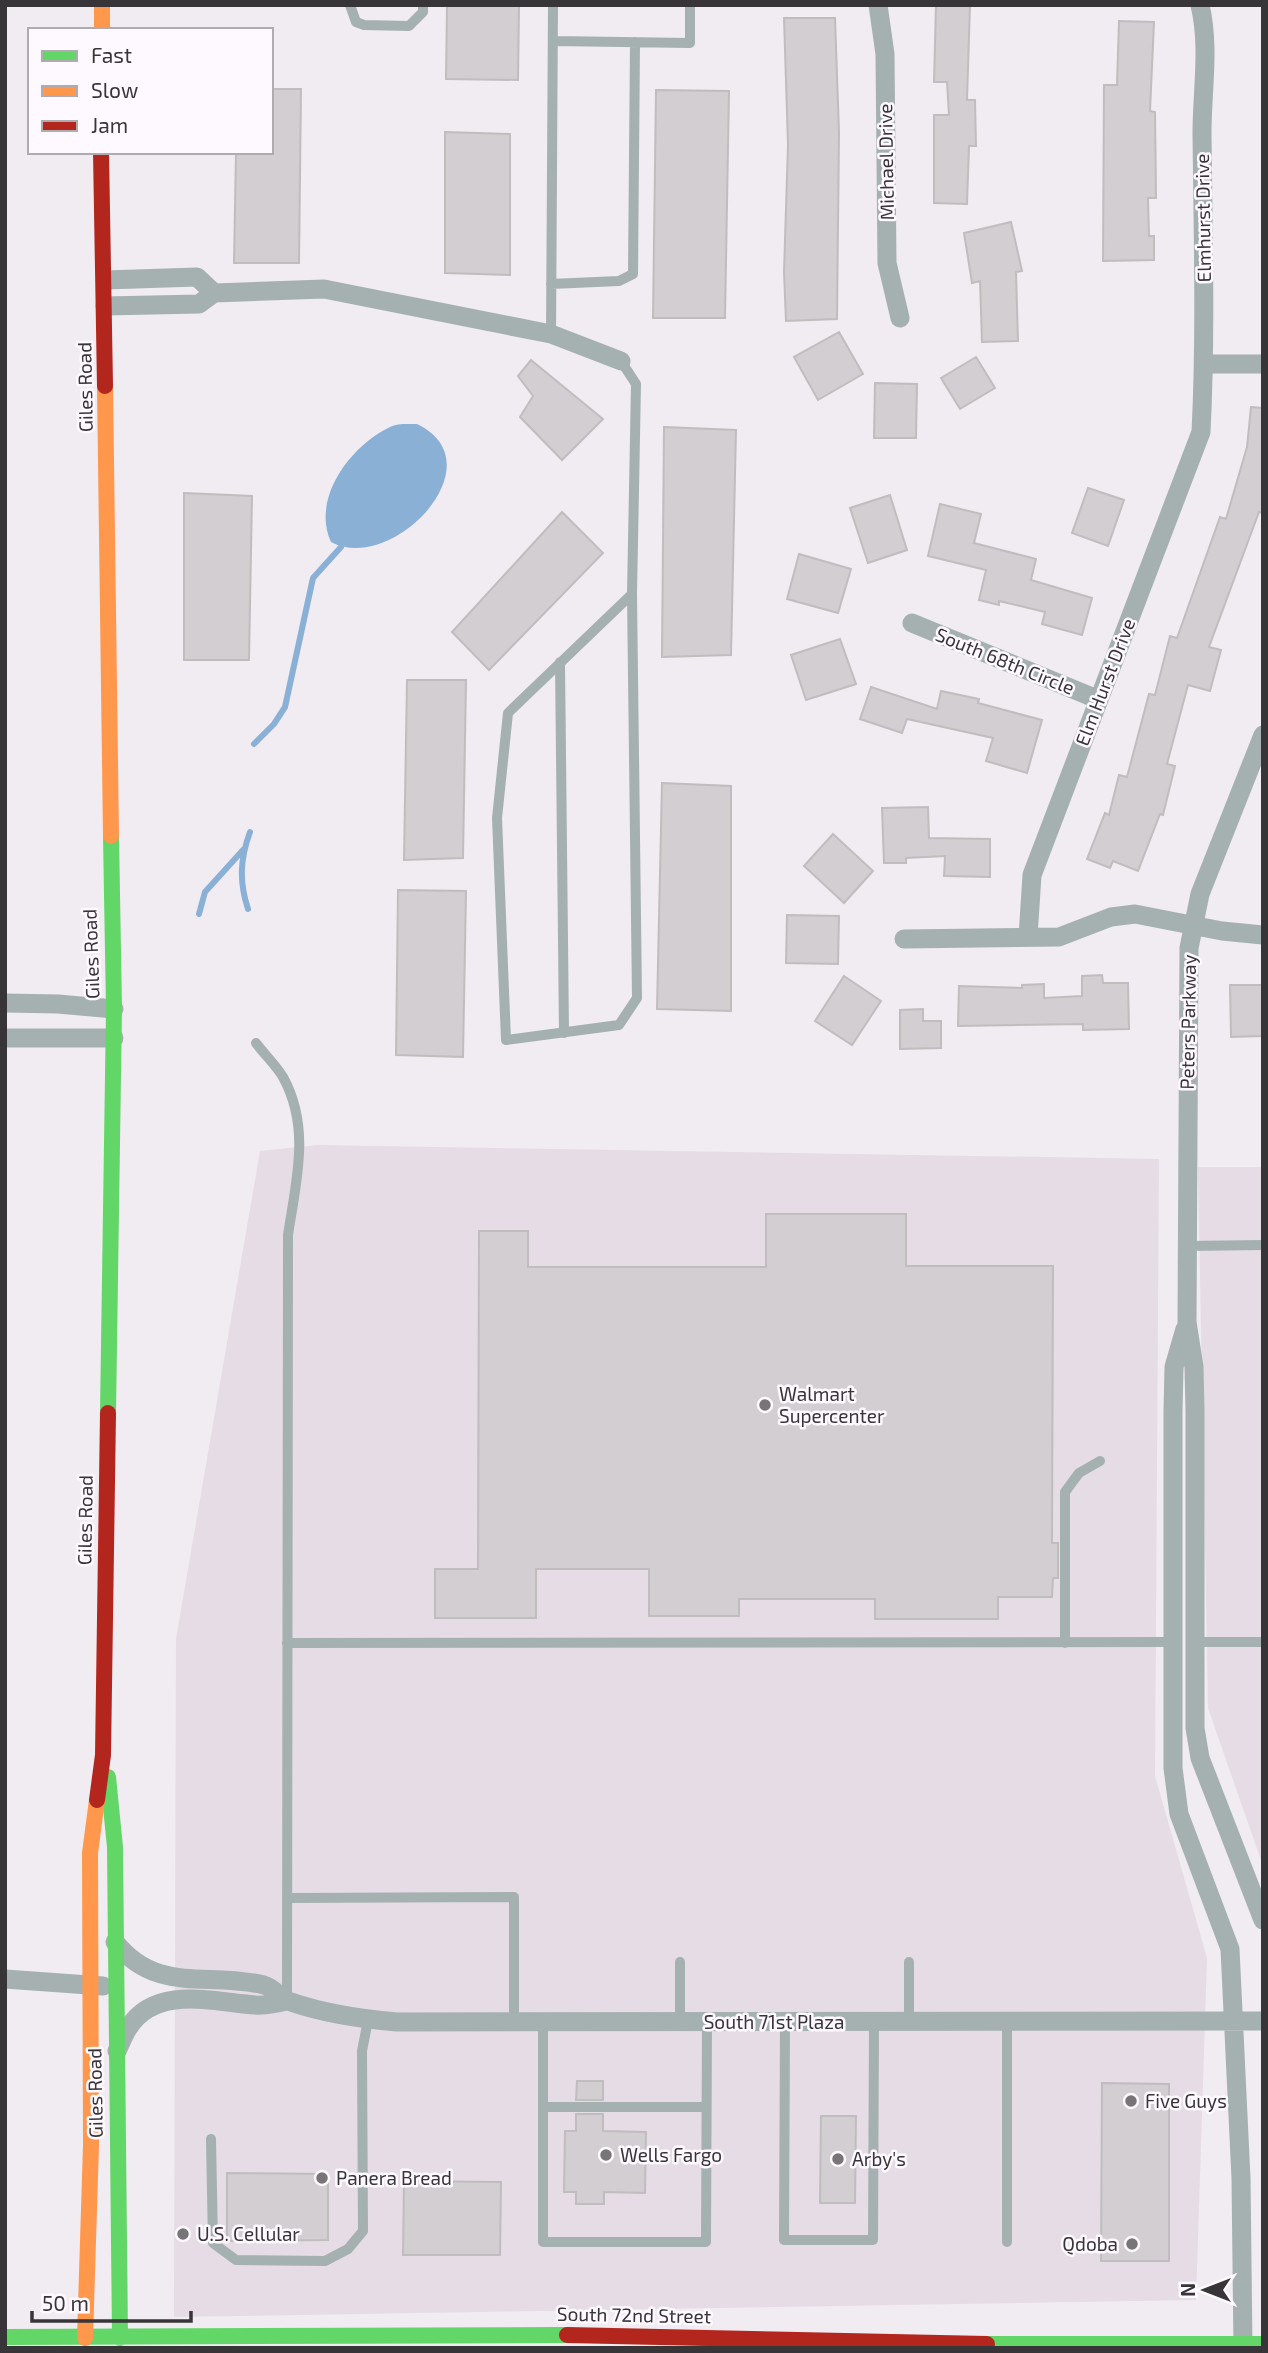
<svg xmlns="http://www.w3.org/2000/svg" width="1268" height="2353" font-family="'Exo 2',sans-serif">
  <rect width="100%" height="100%" fill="#f0ecf1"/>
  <path fill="#e5dce6" d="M317 1145 1159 1159 1155 1776 1207 1958 1196 2300 174 2317 176 1639 260 1151Z
    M1198 1167H1263V1866L1208 1708Z"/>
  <path fill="#8ab0d6" d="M417 424C499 463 392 575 331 542 311 499 350 446 390 427 397 423 408 424 417 424Z"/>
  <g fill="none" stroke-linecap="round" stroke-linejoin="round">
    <path stroke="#8ab0d6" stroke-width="6" d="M254 744 274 724 285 707 313 578 341 547
      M248 909C239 882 240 859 250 832
      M199 914 205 892 243 850"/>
  </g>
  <path fill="#d2ced1" stroke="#c0bdbf" stroke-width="2" d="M447 5H519L518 80 446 79Z
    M936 5H970L967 100H975L976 146H969L967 204 934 203V115H949L947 82H934Z
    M784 18H835L839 132 837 319 786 321 784 272 788 145Z
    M1119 21 1154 22 1150 111 1155 112 1156 198H1148L1149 236H1154V260L1103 261 1104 85H1117Z
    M271 89H301L299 263H234L236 152H271Z
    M656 90 729 91 725 318H653Z
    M445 132 510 134V275L445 273Z
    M1011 222 1022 271 1016 272 1018 341 982 342 980 281 972 283 964 233Z
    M839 332 863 374 818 400 794 357Z
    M976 357 995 388 960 409 941 378Z
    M531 360 603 419 562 460 520 417 533 396 518 376Z
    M875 383 917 384 916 438H874Z
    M1251 407 1263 408V513L1259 512 1209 647 1221 650 1210 691 1188 685 1167 764 1175 766 1163 815 1160 814 1138 871 1113 861 1110 868 1087 859 1105 813 1109 815 1119 775 1127 777 1149 694 1155 695 1170 636 1177 638 1220 517 1226 519 1247 447Z
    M664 427 736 430 731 655 662 657Z
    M1088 488 1124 500 1108 546 1072 533Z
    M184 493 252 496 249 660H184Z
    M890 495 907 550 868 563 850 508Z
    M940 504 981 514 974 543 1036 559 1031 580 1092 598 1082 635 1042 624 1045 612 999 601V605L979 600 986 570 928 556Z
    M562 512 603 553 489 670 452 632Z
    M799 554 851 569 838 613 787 599Z
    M840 639 856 684 806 700 791 655Z
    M407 680H466L463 858 404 860Z
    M871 687 937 709 941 691 979 699 978 703 1042 720 1027 773 986 761 993 738 907 719 902 733 860 719Z
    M662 783 731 786V1011L657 1009Z
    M928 807 929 838 990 839V877L944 876 945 856 906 858V863H884L882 808Z
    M833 834 873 871 844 903 804 866Z
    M398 890 466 891 463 1057 396 1055Z
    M787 915 839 916 838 964 786 963Z
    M1102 975 1103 983H1128L1129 1029 1083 1030V1024L958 1026 959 986 1022 988V985L1044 984V998L1082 996V976Z
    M844 976 881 1001 852 1045 815 1021Z
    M1230 985H1263V1036L1231 1037Z
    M923 1009V1021H941V1048L900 1049V1010Z
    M766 1214H906V1266H1053L1052 1543H1058V1578H1053L1052 1597H998V1619H875V1599H739V1616H649V1569H536V1618H435V1569H478L479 1231H528V1267H766Z
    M577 2081H603V2100H576Z
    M1102 2083 1169 2084V2261H1101Z
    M576 2114H603V2131L646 2132 645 2193 604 2192V2204H576V2192H564L565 2131H576Z
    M821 2116H856L855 2203H820Z
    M227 2173 328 2174V2240L227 2241Z
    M404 2181 501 2182 500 2255H403Z"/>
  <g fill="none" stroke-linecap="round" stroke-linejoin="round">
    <path stroke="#a5b0b1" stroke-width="10" d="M350 5 356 22 364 25 409 26 423 12V5
      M553 41 690 43V5
      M551 284 619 281 633 274 635 42
      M551 334 553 5
      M621 361 636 384 632 594 508 713 497 818 506 1040 619 1025 637 998 632 594
      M560 662 564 1033
      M256 1043C264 1054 276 1065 283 1077 311 1128 296 1181 288 1235L287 2001
      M1187 1246 1263 1245
      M1193 1642H1263
      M287 1643 1175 1642
      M1065 1643V1492L1079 1473 1100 1461
      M287 1898 514 1897V2022
      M680 1962V2022
      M543 2022V2242H706L707 2022
      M785 2022 784 2240H873L874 2022
      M909 2022V1962
      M543 2107H706
      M211 2139 213 2243 236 2260 325 2261 348 2249 363 2231 362 2051 368 2020
      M1007 2242V2022"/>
    <path stroke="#a5b0b1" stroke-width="19" d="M878 5 885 54 887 263 900 318
      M105 280 197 277 214 293
      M105 306 199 304 214 293 324 289 551 334 621 361
      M1204 364H1263
      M912 623 1097 699
      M1263 735 1200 894 1189 948 1187 1322 1194 1367 1195 1411V1728L1200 1758 1263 1920
      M1028 937 1032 875 1201 432C1206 333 1203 233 1202 133 1202 90 1210 47 1200 5
      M904 939 1059 937 1111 917 1135 914 1222 931 1263 935
      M5 1003 58 1004 114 1009
      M5 1038H114
      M1185 1329 1174 1367 1173 1411V1768L1179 1814 1230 1949 1241 2178 1243 2348
      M115 1942C157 1995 207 1971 264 1985 274 1988 281 1999 291 2002 326 2014 361 2019 397 2022L1263 2021
      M5 1979 103 1986
      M117 2051C121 2043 124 2034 129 2027 156 1985 214 2002 255 2005 265 2006 276 2003 287 2001"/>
    <path stroke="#63d668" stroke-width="16" d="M108 1413 114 1009 111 836
      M108 1777 115 1847 120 2338
      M5 2337 567 2335
      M987 2344H1263"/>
    <path stroke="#ff974d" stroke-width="16" d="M102 5V30
      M105 386 111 836
      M85 2338 91 2145 90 1853 97 1800"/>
    <path stroke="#b3261e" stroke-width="16" d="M101 152 105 386
      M97 1800 103 1755 108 1413
      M567 2335 987 2344"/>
  </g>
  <g fill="#787579" stroke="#fef9fe" stroke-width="2.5">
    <circle cx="765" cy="1405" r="7"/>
    <circle cx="1131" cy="2101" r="7"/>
    <circle cx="606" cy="2155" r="7"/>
    <circle cx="838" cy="2159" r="7"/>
    <circle cx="322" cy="2178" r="7"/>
    <circle cx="183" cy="2234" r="7"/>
    <circle cx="1132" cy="2244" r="7"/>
  </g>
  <g text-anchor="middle" stroke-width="5" stroke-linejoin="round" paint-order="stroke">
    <g font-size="19" fill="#383538" stroke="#fef9fe">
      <text transform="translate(886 162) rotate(-91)" y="7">Michael Drive</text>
      <text transform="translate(1203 218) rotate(-91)" y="7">Elmhurst Drive</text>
      <text transform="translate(85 387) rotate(-91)" y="7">Giles Road</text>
      <text transform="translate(1005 661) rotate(22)" y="7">South 68th Circle</text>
      <text transform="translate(1105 682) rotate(-69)" y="7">Elm Hurst Drive</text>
      <text transform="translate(91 954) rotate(-92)" y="7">Giles Road</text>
      <text transform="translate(1188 1022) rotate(-89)" y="7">Peters Parkway</text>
      <text transform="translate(85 1520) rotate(-89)" y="7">Giles Road</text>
      <text x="774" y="2029">South 71st Plaza</text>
      <text transform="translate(95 2093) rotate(-91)" y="7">Giles Road</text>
      <text transform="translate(634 2315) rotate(1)" y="7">South 72nd Street</text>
    </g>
    <g font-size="19" fill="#383538" stroke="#fef9fe" text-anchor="start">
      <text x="779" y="1401">Walmart<tspan x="779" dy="22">Supercenter</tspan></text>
      <text x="1145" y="2108">Five Guys</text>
      <text x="620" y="2162">Wells Fargo</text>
      <text x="852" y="2166">Arby's</text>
      <text x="336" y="2185">Panera Bread</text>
      <text x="197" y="2241">U.S. Cellular</text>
      <text x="1118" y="2251" text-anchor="end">Qdoba</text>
    </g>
  </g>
  <rect width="1268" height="2353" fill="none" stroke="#383538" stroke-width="14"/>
  <rect x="28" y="28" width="245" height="126" fill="#fef9fe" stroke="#afabaf" stroke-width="2"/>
  <rect x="42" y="51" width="35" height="10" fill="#63d668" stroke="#afabaf" stroke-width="2"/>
  <text x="91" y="63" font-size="21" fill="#383538">Fast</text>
  <rect x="42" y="86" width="35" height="10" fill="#ff974d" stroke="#afabaf" stroke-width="2"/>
  <text x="91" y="98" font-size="21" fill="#383538">Slow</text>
  <rect x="42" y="121" width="35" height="10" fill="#b3261e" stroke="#afabaf" stroke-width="2"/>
  <text x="91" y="133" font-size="21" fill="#383538">Jam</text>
  <g transform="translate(1205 2290) rotate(270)" stroke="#fef9fe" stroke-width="5" paint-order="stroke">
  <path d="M0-5L12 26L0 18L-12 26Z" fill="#383538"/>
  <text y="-10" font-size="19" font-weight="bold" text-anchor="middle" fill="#383538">N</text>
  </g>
  <path d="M32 2311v10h159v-10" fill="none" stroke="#383538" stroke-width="3.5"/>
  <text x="42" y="2311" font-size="21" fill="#383538" stroke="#fef9fe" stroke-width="5" paint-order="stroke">50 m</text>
</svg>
